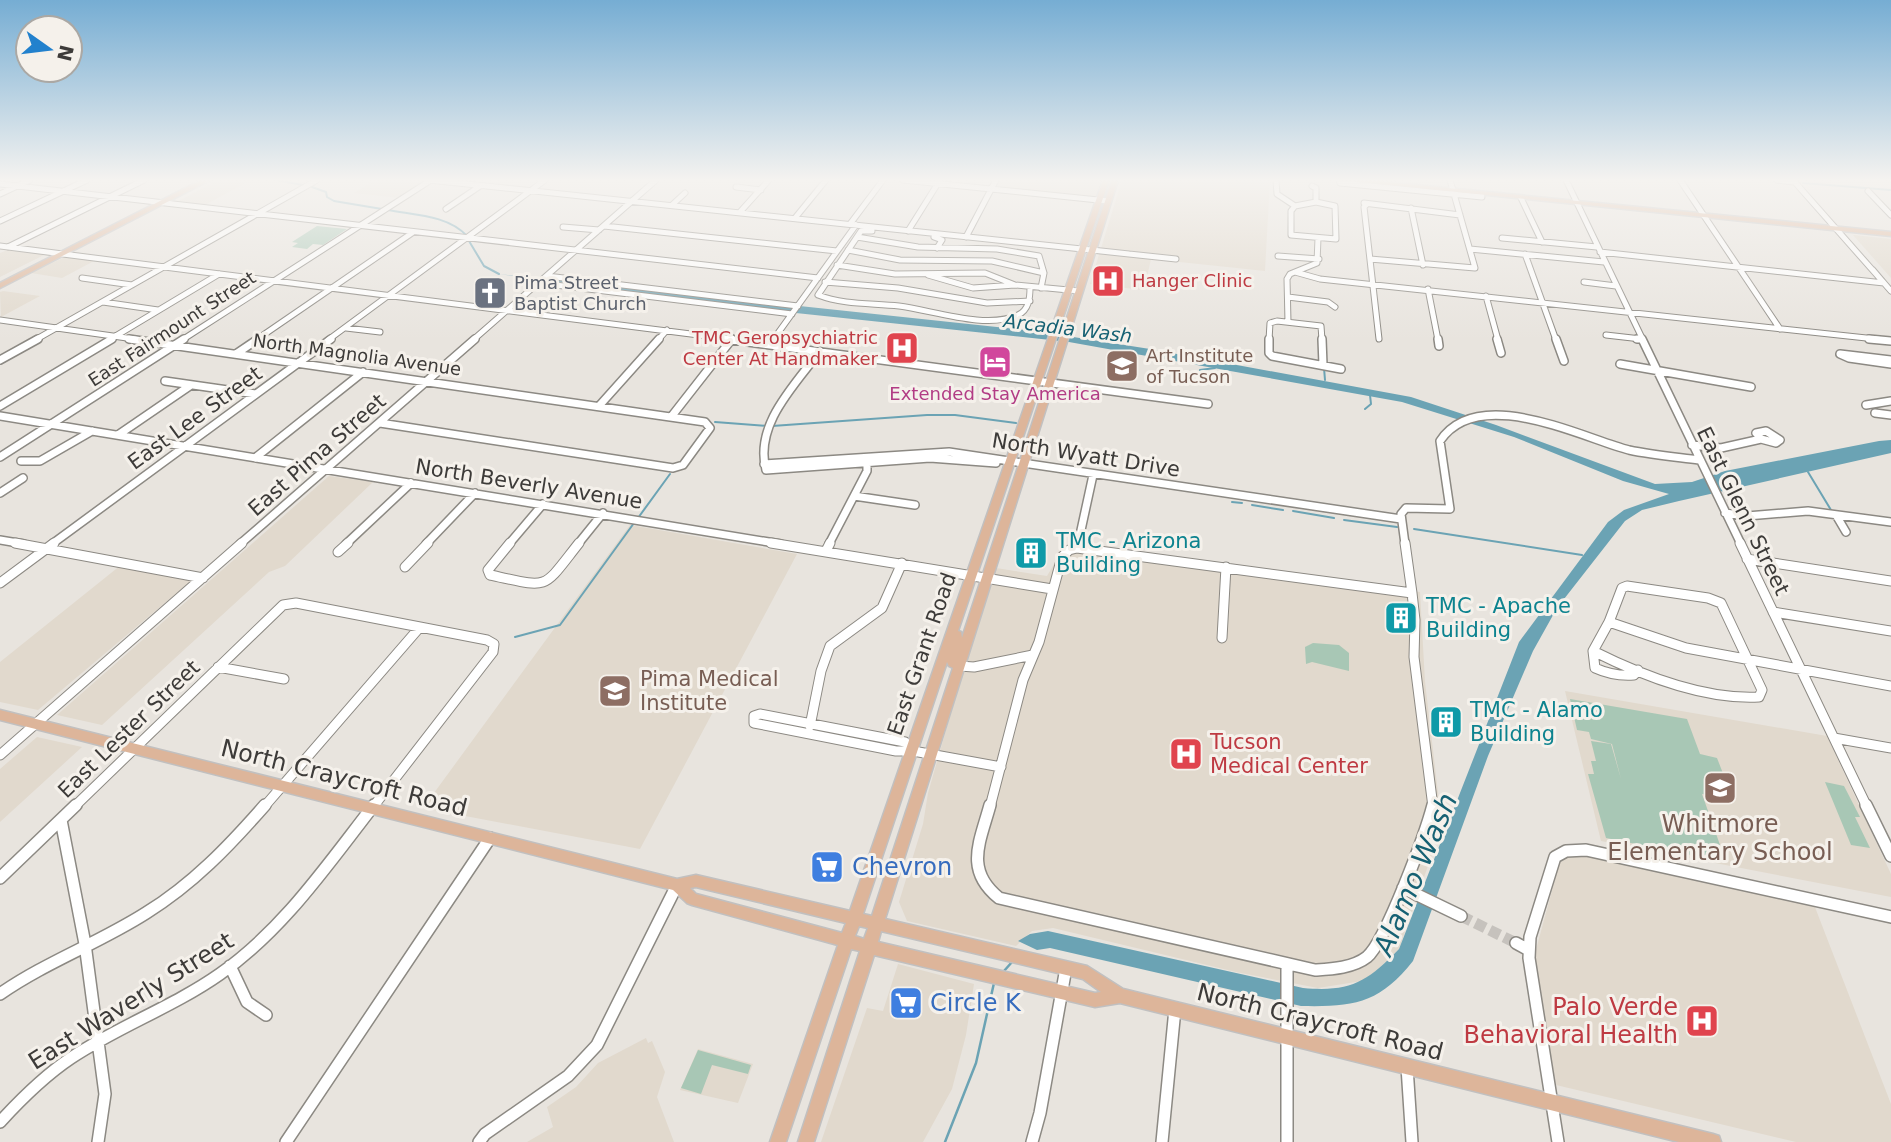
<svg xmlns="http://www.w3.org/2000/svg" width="1891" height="1142" font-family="'DejaVu Sans',sans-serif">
  <rect width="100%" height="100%" fill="#e8e4de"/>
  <path fill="#e1d9cd" d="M218 180H251L203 206 175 203Z
    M375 180H417L426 181 400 198 354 193Z
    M1000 180H1103L1098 197 1094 198 996 188Z
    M1122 180H1270L1265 271 1151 259 1144 290 1090 284Z
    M1854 235 1891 239V278L1853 235Z
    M10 249 44 253V255L0 277V253Z
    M65 257 94 261 62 278 31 273Z
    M3 291 40 296 1 317 0 292Z
    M329 476 373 482 285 566 269 572 102 725 57 715Z
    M630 525 797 554 640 849 423 808Z
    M1076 545 1420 592 1425 682 1439 801 1445 817 1399 949 1372 975 1362 981 1318 988 1236 972 1053 928 1032 931 1016 946 907 921 899 902 923 824 928 793 950 716 996 568 1047 576 1063 549Z
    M121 565 192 580 38 710 0 702V662Z
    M1565 691 1827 736 1891 874V897L1601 841Z
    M37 737 82 747 0 822V769Z
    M1569 854 1613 859 1813 902 1891 1104V1142H1796L1556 1085 1534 957 1560 861Z
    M898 964 974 984 966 1035 952 1089 923 1142H821L867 1008 883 1011Z
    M646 1038 648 1043 652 1041 665 1072 657 1097 674 1142H527L553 1127 547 1107 576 1087 598 1063Z
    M698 1049 753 1064 738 1103 680 1090Z"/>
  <path fill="#a8c7b5" d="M317 226 347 229 323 245 313 244 307 249 292 247 298 243 292 242Z
    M1313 643 1339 645 1349 653V671L1312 662 1306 664 1305 647Z
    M1570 699 1687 719 1700 754 1717 758 1733 799 1702 794 1726 862 1606 838 1588 774H1594L1591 761H1596L1591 741 1611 744 1621 779 1612 744 1591 739 1589 732 1577 730Z
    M1825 782 1844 786 1860 817H1855L1870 848 1851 845Z
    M698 1050 751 1065 748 1074 712 1065 701 1094 681 1088Z"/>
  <path fill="#6ba3b4" d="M498 274 1035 331 1150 349 1411 397 1496 425 1655 484 1692 482 1725 471 1879 441 1891 440V453L1679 501 1642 510 1625 521 1557 608 1533 651 1488 756 1413 961C1379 1004 1353 1007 1301 1006L1050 948 1037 950 1018 941 1030 934 1048 931 1303 988C1350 992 1366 983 1399 949L1519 642 1608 522 1624 510 1669 494 1623 481 1514 437 1402 402 1069 342 777 311Z"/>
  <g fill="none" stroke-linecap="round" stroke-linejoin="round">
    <path stroke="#6ba3b4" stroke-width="2" d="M276 180 303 185
      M1803 183 1891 190
      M312 187 326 192 327 197 334 201 382 209
      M388 210C414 215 448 215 467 236
      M469 241 484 266 499 274
      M1324 368 1325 380
      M1200 370 1215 368
      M1365 409 1371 404 1370 395
      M715 422 767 426
      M772 426 927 415H955L1016 423
      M1808 472 1831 510
      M1232 502 1242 503
      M1252 505 1283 510
      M1293 511 1334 518
      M638 518 670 474
      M1344 520 1397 527
      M1414 529 1582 555
      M515 637 560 625 634 523"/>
    <path stroke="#6ba3b4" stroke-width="2.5" d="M1004 971 1012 962
      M945 1142 976 1063 994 983"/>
    <path stroke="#c6c2bd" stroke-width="11" stroke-dasharray="11 5" stroke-linecap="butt" d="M1461 916 1516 943"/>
    <defs>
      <path id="minor-far3" d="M429 180 1129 254 1092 250
        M903 180 1108 201
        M1276 180 1277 194 1295 206 1291 211V235L1336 239 1335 206 1316 202
        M1339 180 1340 183 1482 197 1481 194
        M1566 180 1643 340
        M1680 180 1780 329
        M1777 180 1794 182
        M1793 180 1884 283 1873 270
        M0 184 818 278
        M736 187 761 190
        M1868 191 1891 215
        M0 194 30 180
        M1521 198 1542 242
        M1364 203 1460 215
        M1367 204 1364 207 1379 339
        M672 205 685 193
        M1295 206 1316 202V188L1312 186
        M1411 208 1423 265
        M446 209 480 186
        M740 212 769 180
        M795 218 826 180
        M0 221 87 180
        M850 224 883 180
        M604 226 837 251
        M563 227 599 230
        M872 231H861L818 295C844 305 871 303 899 306 932 310 986 330 1018 315 1029 310 1030 298 1030 287
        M908 231 940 180
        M857 237 918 247 997 249 1039 256 1044 273 1041 288
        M934 237 942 240 937 248
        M966 237 996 180
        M1502 238 1597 247
        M0 246 738 340
        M8 247 144 180
        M1470 249 1604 262
        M848 250 900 260 992 261 1044 273
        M1600 252 1884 283 1891 291
        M1129 254 1176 259
        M1525 254 1556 340
        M1278 256 1319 259
        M1370 259 1475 268 1450 180
        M837 265 895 274 985 273 1015 285 973 288 928 275
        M1295 272 1320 279 1885 340
        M547 276 798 306
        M82 278 132 285
        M825 282 898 288 987 303 1030 301
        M1584 282 1616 286
        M539 283 792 314
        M1015 285 1079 291
        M1428 289 1438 340
        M1486 296 1498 340
        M1288 297 1328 302 1335 307
        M103 302 158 310
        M0 320 141 340
        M1288 322 1287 279 1290 274 1317 263 1318 238
        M346 328 380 332
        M1606 335 1641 339
        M35 340 317 180
        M109 340 219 274
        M182 340 431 180
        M256 340 412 233
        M328 340 545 180
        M473 340 656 180
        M658 340 667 330
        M773 340 856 225
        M1269 340 1270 323 1277 321 1321 326 1322 340"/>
      <path id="minor-far2" d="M129 339 705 422 710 428 683 465 673 468 380 423
        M725 339 1208 404
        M1269 339V353L1272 356 1341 369
        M1322 339 1323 365
        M1438 339 1439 346
        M1497 339 1501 353
        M1556 339 1564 361
        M1637 339H1641
        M1642 339 1741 544
        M1869 339 1891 341
        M770 344 774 339
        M820 351C795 385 754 424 766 470L930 458 996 463
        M236 354 258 339
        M0 360 38 339
        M1891 360 1840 354 1849 358 1891 364
        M1620 364 1751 387
        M165 381 256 394
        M1866 405 1891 401
        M0 406 112 339
        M599 406 659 339
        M1875 413 1891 415
        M0 416 781 544
        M671 417 732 339
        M1766 431 1780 440 1776 443 1761 439 1756 433Z
        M118 435 191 385
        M1692 445 1721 448 1761 439
        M0 457 184 339
        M255 458 363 372
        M21 461H40L92 431
        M764 464 949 452 1401 519
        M0 493 23 478
        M854 496 915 505
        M1725 513 1747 516 1808 511 1891 522
        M1836 515 1846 532
        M0 540 24 544
        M52 544 331 339
        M240 544 475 339
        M346 544 411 483
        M426 544 475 493
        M509 544 543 504
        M578 544 603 513
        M829 544 867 471V459
        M1078 544 1093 475
        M1405 544 1401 514 1406 508 1450 509 1440 441C1478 384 1580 437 1629 450 1652 455 1676 457 1699 460"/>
      <path id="minor-far1" d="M15 543 203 578
        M510 543 488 570 490 575C551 588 541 591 579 543
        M771 543 1052 589
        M1405 543 1412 593
        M1740 543 1867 807
        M1077 548 1078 543
        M826 551 830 543
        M338 552 348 543
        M1747 559 1891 581
        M405 567 428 543
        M0 583 54 543
        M1627 586 1708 598 1721 603 1762 690 1759 697C1704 700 1641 675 1593 651L1609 622 1622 588Z
        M1773 612 1891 631
        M1609 622 1686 648 1891 686
        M1222 638 1226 567
        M1593 651 1595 668C1608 674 1620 676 1634 675L1638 670
        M959 666 974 667 1033 655
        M218 667 284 679
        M760 714 905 742 913 751H896L754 723V716Z
        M810 726 821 671 830 646 882 608 902 563
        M1834 738 1891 748
        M913 751 1001 767
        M0 755 242 543
        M74 807 283 605 296 603 487 640 494 644 493 652 373 807
        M264 807 420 627
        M990 807 1023 680 1039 642 1062 557 1069 550 1077 548 1412 593 1415 620 1414 657 1433 807"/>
      <path id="minor" d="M990 805C980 842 964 870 999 898L1315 970C1331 969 1353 968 1367 957 1386 941 1426 832 1433 805
        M1866 805 1891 856
        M61 820 85 944 105 1094 98 1142
        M0 878 76 805
        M1403 888 1461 916
        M1516 943 1529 950
        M1287 964V1142
        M230 966 247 1002 266 1015
        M0 994C46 962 99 943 146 913 193 884 229 846 265 805
        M1407 1067 1412 1142
        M0 1122C22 1098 44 1076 71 1058 119 1026 173 1007 220 974 284 929 327 865 374 805
        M286 1142 490 838
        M479 1142 485 1134 568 1076 597 1045 677 885
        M1032 1142 1040 1113 1066 968
        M1162 1142 1175 1009
        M1558 1142 1529 958 1530 937 1555 857 1566 851 1586 850 1891 917"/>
      <path id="major" d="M201 180H210L0 288V283Z
        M1103 180H1109L958 631 961 632 962 638 1112 180H1118L885 919 1087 966 1123 989 1713 1134 1719 1136 1721 1142H1679L1120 1003 1095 1007 874 955 814 1142H798L860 951 851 949 786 1142H770L838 945 692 905 687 903 673 890 0 720V710L677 879 696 875 850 911ZM947 662 949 666 953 668 872 916 863 914ZM696 887 846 923 842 933 696 894 690 888ZM859 926 868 928 864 939 855 936ZM881 931 1083 979 1101 992 1095 993 878 942Z
        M1340 180H1366L1891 232V236Z"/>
    </defs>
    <use href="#minor-far3" stroke="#8c8983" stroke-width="7"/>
    <use href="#minor-far2" stroke="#8c8983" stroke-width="10"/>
    <use href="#minor-far1" stroke="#8c8983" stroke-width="11"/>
    <use href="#minor" stroke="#8c8983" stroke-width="14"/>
    <use href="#major" stroke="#c1c0c0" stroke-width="3"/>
    <use href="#minor-far3" stroke="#fff" stroke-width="5"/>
    <use href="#minor-far2" stroke="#fff" stroke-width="7"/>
    <use href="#minor-far1" stroke="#fff" stroke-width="9"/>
    <use href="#minor" stroke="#fff" stroke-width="11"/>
    <use href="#major" fill="#ddb59a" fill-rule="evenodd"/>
  </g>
  <linearGradient id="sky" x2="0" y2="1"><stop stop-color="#76add3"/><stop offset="0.53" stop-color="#f5f3f0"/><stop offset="1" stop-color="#f5f3f0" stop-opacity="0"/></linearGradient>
  <rect width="1891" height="340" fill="url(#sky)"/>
  <defs>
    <symbol id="hospital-square" viewBox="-11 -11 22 22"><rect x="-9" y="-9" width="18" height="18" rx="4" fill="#e0444e" stroke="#f5f1eb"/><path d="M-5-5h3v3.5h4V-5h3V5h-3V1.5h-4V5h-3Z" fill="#fff"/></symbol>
    <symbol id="church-square" viewBox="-11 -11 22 22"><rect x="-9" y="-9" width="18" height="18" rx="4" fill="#6b7280" stroke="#f5f1eb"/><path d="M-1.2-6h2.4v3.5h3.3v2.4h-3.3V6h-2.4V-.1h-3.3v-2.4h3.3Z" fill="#fff"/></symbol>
    <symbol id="hotel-square" viewBox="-11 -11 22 22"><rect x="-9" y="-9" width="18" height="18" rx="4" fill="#d1479c" stroke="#f5f1eb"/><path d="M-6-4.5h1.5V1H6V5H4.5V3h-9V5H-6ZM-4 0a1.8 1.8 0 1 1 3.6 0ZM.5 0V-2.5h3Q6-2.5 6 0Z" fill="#fff"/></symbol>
    <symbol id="university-square" viewBox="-11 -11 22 22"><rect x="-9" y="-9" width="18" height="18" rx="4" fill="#8d6e63" stroke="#f5f1eb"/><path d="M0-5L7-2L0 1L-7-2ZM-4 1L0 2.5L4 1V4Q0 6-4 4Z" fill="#fff"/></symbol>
    <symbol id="building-square" viewBox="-11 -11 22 22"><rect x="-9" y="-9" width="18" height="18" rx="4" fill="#0f9aa8" stroke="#f5f1eb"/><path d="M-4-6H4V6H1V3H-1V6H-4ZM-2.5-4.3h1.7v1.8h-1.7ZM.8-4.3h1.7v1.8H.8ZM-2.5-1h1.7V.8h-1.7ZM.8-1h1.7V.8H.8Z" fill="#fff"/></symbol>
    <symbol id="school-square" viewBox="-11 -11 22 22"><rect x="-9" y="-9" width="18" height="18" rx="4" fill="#8d6e63" stroke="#f5f1eb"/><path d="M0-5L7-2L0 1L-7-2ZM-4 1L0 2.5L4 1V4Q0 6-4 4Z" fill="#fff"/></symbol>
    <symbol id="supermarket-square" viewBox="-11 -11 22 22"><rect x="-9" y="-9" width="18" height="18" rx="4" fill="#3f7fe0" stroke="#f5f1eb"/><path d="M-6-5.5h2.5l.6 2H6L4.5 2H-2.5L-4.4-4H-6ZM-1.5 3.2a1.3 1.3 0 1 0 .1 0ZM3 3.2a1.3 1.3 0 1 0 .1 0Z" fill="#fff"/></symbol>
  </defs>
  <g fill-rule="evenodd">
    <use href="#hospital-square" x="1089" y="262" width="38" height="38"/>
    <use href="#church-square" x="471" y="274" width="38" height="38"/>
    <use href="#hospital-square" x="883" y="329" width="38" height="38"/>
    <use href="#hotel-square" x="976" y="343" width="38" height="38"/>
    <use href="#university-square" x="1103" y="347" width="38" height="38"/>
    <use href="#building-square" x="1012" y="534" width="38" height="38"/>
    <use href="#building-square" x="1382" y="599" width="38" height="38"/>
    <use href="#school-square" x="596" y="672" width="38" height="38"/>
    <use href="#building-square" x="1427" y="703" width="38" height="38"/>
    <use href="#hospital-square" x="1167" y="735" width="38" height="38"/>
    <use href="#school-square" x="1701" y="769" width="38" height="38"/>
    <use href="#supermarket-square" x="808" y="848" width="38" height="38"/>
    <use href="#supermarket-square" x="887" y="984" width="38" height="38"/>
    <use href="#hospital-square" x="1683" y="1002" width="38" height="38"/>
  </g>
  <g text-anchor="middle" stroke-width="6" stroke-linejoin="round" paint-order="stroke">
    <g font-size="18" fill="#be3a42" stroke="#f5f1eb" text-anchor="start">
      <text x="1132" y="287">Hanger Clinic</text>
      <text x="878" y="344" text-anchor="end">TMC Geropsychiatric<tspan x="878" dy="21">Center At Handmaker</tspan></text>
    </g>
    <g font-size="18" fill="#5b616d" stroke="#f5f1eb" text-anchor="start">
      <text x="514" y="289">Pima Street<tspan x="514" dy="21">Baptist Church</tspan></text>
    </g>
    <g font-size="18" fill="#3d3b39" stroke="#f5f1eb">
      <text transform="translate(172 329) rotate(-33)" y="6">East Fairmount Street</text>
      <text transform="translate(357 355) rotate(8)" y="6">North Magnolia Avenue</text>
    </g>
    <g font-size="18" fill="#785e54" stroke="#f5f1eb" text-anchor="start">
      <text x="1146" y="362">Art Institute<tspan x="1146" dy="21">of Tucson</tspan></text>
    </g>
    <g font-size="18" fill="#b23c85" stroke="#f5f1eb">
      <text x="995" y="400">Extended Stay America</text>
    </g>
    <g font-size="19" font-style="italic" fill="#166173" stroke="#f5f1eb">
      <text transform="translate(1068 328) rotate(7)" y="7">Arcadia Wash</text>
    </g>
    <g font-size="21" fill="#3d3b39" stroke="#f5f1eb">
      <text transform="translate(195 418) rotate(-36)" y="7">East Lee Street</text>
      <text transform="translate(317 455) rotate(-41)" y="7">East Pima Street</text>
      <text transform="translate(1086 455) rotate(9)" y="7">North Wyatt Drive</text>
      <text transform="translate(529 484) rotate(9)" y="7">North Beverly Avenue</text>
      <text transform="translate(1743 511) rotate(64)" y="7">East Glenn Street</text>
      <text transform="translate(922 654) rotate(-71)" y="7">East Grant Road</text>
      <text transform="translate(129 729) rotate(-44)" y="7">East Lester Street</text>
    </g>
    <g font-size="21" fill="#0d838f" stroke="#f5f1eb" text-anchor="start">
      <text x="1056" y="548">TMC - Arizona<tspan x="1056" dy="24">Building</tspan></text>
      <text x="1426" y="613">TMC - Apache<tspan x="1426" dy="24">Building</tspan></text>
      <text x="1470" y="717">TMC - Alamo<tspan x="1470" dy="24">Building</tspan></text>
    </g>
    <g font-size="21" fill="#785e54" stroke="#f5f1eb" text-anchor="start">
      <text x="640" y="686">Pima Medical<tspan x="640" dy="24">Institute</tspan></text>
    </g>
    <g font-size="21" fill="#be3a42" stroke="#f5f1eb" text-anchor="start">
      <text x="1210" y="749">Tucson<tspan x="1210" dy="24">Medical Center</tspan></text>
    </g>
    <g font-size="24" fill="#3d3b39" stroke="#f5f1eb">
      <text transform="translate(344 778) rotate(14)" y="8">North Craycroft Road</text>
      <text transform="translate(131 1001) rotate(-32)" y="8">East Waverly Street</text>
      <text transform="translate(1320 1022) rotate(14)" y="8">North Craycroft Road</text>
    </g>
    <g font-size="24" fill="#785e54" stroke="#f5f1eb">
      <text x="1720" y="832">Whitmore<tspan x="1720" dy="28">Elementary School</tspan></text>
    </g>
    <g font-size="24" fill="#366cbe" stroke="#f5f1eb" text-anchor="start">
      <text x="852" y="875">Chevron</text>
      <text x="930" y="1011">Circle K</text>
    </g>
    <g font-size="24" fill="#be3a42" stroke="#f5f1eb" text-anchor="end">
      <text x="1678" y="1015">Palo Verde<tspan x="1678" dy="28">Behavioral Health</tspan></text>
    </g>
    <g font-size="28" font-style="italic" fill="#166173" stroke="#f5f1eb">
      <text transform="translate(1415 874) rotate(-67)" y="10">Alamo Wash</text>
    </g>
  </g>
  <g transform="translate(49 49) rotate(104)"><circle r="33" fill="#f5f1eb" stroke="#aba8a4" stroke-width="2"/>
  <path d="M0-5L12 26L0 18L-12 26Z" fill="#2281cd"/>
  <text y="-10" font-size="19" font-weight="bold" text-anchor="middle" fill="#3d3b39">N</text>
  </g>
</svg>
